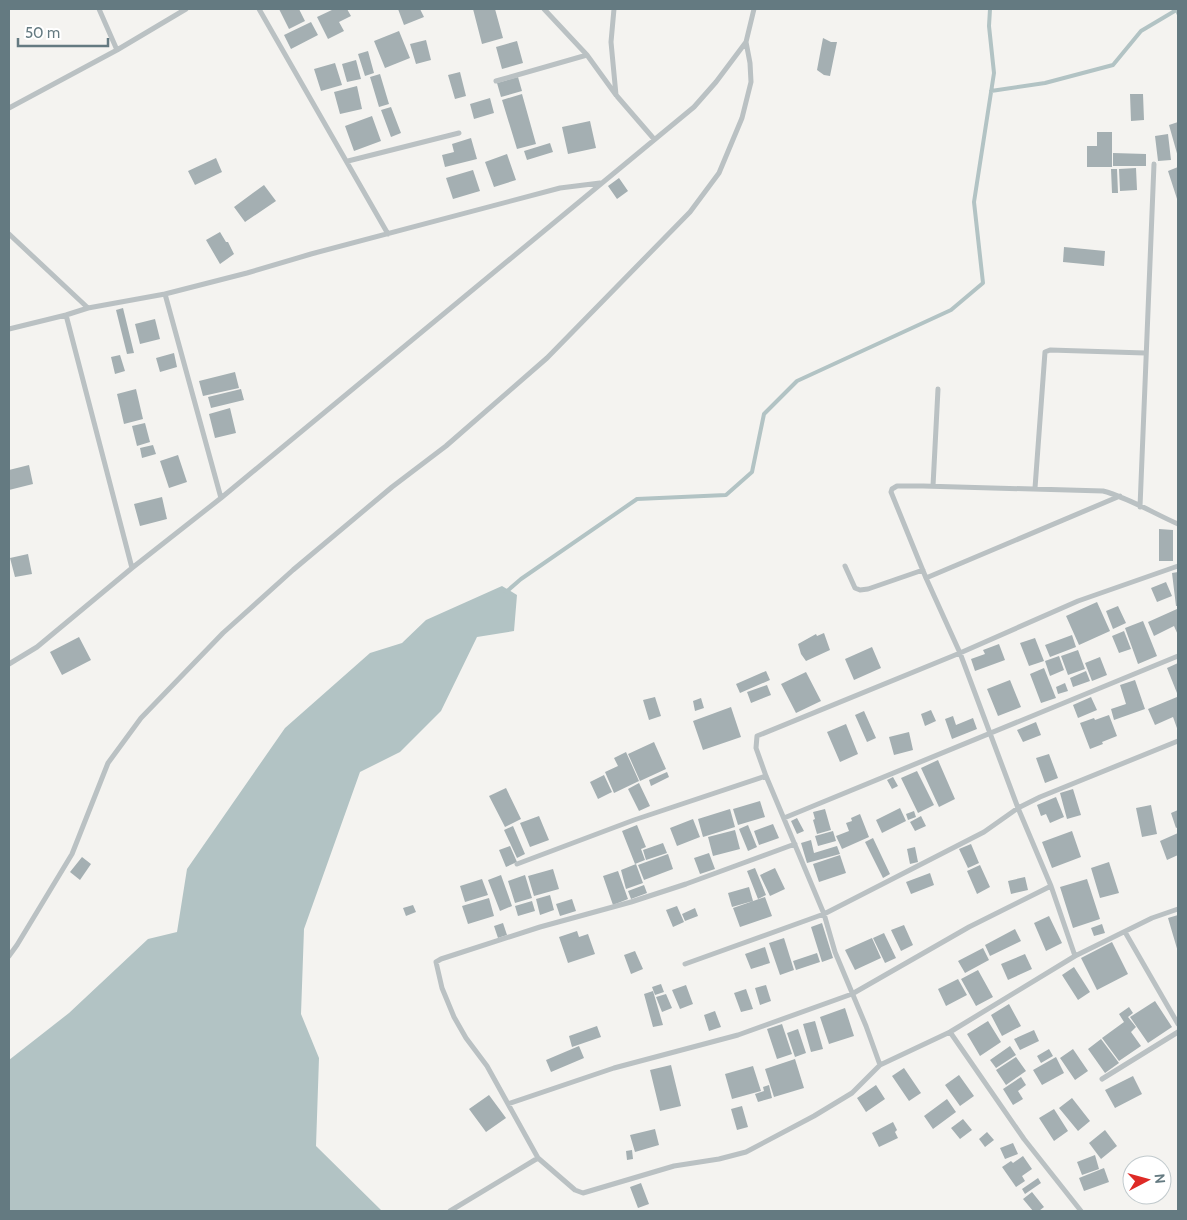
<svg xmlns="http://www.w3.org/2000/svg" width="1187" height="1220" font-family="Cabin,sans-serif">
  <rect width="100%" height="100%" fill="#f4f3f0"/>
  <path fill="#b2c3c4" d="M502 586 517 595 514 631 477 637 441 711 400 752 360 772 304 929 301 1014 319 1058 316 1146 382 1211H9V1060L69 1013 148 939 177 932 187 869 285 728 370 653 402 643 426 620Z"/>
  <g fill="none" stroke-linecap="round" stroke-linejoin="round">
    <path stroke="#b2c3c4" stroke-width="4" d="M991 91 1045 83 1113 65 1141 31 1178 9V13
      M506 592 521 579 637 499 726 495 752 472 764 414 797 381 951 310 983 283 974 202 994 73 989 26 990 9"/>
  </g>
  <path fill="#a4afb2" d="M279 9H299L305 21 289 29Z
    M334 9H347L351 16 339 22 344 31 328 39 317 17Z
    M398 9H420L424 17 404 25Z
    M473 9H495L503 38 482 44Z
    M311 22 318 35 291 49 284 35Z
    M399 31 410 58 385 68 374 41Z
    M823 38 831 42H837L830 76 824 75 817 70Z
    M426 40 431 60 416 64 410 44Z
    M517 41 523 63 502 69 496 47Z
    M368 51 374 73 365 76 358 54Z
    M356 60 361 79 347 82 342 64Z
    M335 63 342 85 321 91 314 69Z
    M460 72 466 96 455 99 448 75Z
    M380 74 389 104 379 107 370 77Z
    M518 77 522 91 501 97 497 83Z
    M357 86 362 109 340 114 334 92Z
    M522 94 536 144 517 149 502 100Z
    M1130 94H1143L1144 120 1131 121Z
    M490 98 494 113 474 119 470 104Z
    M391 107 401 133 391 137 381 110Z
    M372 116 381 141 354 151 345 126Z
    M590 121 596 148 568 154 562 127Z
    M1178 122V157L1169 125Z
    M1097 132H1112V167H1087V146H1097Z
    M1168 134 1171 160 1158 161 1155 136Z
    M471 138 477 159 445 167 442 155 454 152 452 144Z
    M550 143 553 152 527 160 524 151Z
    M1113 153 1146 154V166H1113Z
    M507 154 516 180 494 187 485 162Z
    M216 158 222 172 195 185 188 171Z
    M1178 167V202L1168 171Z
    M1136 168 1137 190 1120 191 1119 169Z
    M1111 169H1117L1118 193H1112Z
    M473 170 480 191 453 199 446 178Z
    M619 178 628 191 617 199 608 186Z
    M264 185 276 201 245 222 234 207Z
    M220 232 226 242H228L234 254 220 264 206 240Z
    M1064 247 1105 251 1104 266 1063 262Z
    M123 308 134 353 127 354 116 310Z
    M155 319 160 339 140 344 135 324Z
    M174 353 177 367 160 372 156 358Z
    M120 355 125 371 115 374 111 357Z
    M235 372 239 388 203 396 199 381Z
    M136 389 143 419 124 424 117 394Z
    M241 389 244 400 211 408 208 397Z
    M230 408 236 433 215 438 209 414Z
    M145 423 150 442 137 446 132 426Z
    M153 445 156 454 142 458 140 448Z
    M178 455 187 482 169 488 160 461Z
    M29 465 33 484 9 490V470Z
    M162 497 167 519 140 526 134 504Z
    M1159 529 1173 530V561H1159Z
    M28 554 32 574 15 577 10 558Z
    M1178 572V606H1176L1172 573Z
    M1166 582 1172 596 1157 602 1151 588Z
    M1097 602 1110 631 1079 645 1066 616Z
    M1118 606 1126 623 1113 629 1106 611Z
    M1177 609 1178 635 1174 626 1154 636 1148 622Z
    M1143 621 1157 656 1138 664 1125 628Z
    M1124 631 1131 649 1119 653 1112 636Z
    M824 633 830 650 806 661 801 654 798 644 816 634 817 636Z
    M1072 635 1076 647 1050 657 1045 645Z
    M79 637 91 660 62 675 50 652Z
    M1035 638 1044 661 1029 666 1020 643Z
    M999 644 1005 660 975 671 971 659 985 654 983 650Z
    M872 647 881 668 854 680 845 659Z
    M1078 650 1085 669 1068 675 1061 656Z
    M1059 656 1064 670 1050 676 1045 661Z
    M1100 657 1107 675 1092 681 1085 663Z
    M1178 663V692L1177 693 1167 668Z
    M1044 668 1056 698 1041 703 1030 674Z
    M766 671 770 680 740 693 736 684Z
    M1086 671 1090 681 1073 687 1070 678Z
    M806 672 821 701 796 713 781 684Z
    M1010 680 1021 707 998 716 987 689Z
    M1135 680 1145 709 1114 720 1111 709 1126 704 1120 685Z
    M1065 683 1068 691 1058 694 1056 687Z
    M767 685 771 695 751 703 747 692Z
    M655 697 661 716 649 720 643 700Z
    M1091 697 1097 710 1078 718 1073 705Z
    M1177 697 1178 731 1173 717 1155 725 1148 709Z
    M701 698 704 708 695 711 693 701Z
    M731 707 741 737 703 750 693 721Z
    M931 710 936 721 925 726 921 714Z
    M864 711 876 738 867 742 855 715Z
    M1109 715 1117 736 1102 742 1103 744 1090 749 1080 723 1094 718 1095 720Z
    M953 716 956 725 973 718 977 729 952 739 945 719Z
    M1036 722 1041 735 1023 742 1017 730Z
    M846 724 858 754 840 762 827 732Z
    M909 732 913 750 894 755 889 737Z
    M654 742 666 769 640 781 628 754Z
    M626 752 639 781 614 793 605 772 618 766 614 758Z
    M1049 754 1058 778 1045 783 1036 758Z
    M938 760 955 799 939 807 921 768Z
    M917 771 934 805 918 813 901 778Z
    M667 772 669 777 651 786 649 780Z
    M604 775 612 792 598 799 590 782Z
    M893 777 898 786 892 789 887 780Z
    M639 783 650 806 639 811 628 789Z
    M506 788 521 819 505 827 489 796Z
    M1073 789 1081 815 1067 819 1060 793Z
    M1056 797 1064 817 1050 823 1046 814 1041 816 1037 805Z
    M760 801 765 817 738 825 733 809Z
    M1151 805 1157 834 1142 837 1136 808Z
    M900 808 906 821 882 833 876 820Z
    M730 809 735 827 703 837 698 819Z
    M825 809 831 830 817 834 813 820 815 819 813 812Z
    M1178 810V827L1176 828 1171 813Z
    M914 811 916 817 908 820 906 814Z
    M860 814 869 837 842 849 836 836 849 831 846 823 852 821 851 818Z
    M539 816 549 840 530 847 520 823Z
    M921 816 926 826 915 831 910 822Z
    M797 818 804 831 797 834 791 821Z
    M693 819 700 837 677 846 670 828Z
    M773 824 779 838 759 845 754 831Z
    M637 825 646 847 641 849 645 860 635 864 622 831Z
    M748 825 757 847 748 851 739 829Z
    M513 826 525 854 517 858 504 830Z
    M735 830 740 849 713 856 708 837Z
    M833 831 836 841 818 846 815 836Z
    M1072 831 1081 857 1052 868 1042 842Z
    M1178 833V855L1167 860 1160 841Z
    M873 838 890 874 883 878 865 842Z
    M811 840 814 853 837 846 840 854 807 863 801 843Z
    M663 843 667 853 646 860 643 850Z
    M971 844 979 863 968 868 959 849Z
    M510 846 517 862 506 867 499 850Z
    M915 847 918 862 910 864 907 849Z
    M709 853 715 869 700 874 694 858Z
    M668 854 673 869 644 880 638 865Z
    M840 855 846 873 819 882 813 864Z
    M82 857 91 864 80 880 70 872Z
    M1109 862 1119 893 1100 898 1091 868Z
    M636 864 643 883 626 889 621 870Z
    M980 865 990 887 977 894 967 871Z
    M755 868 766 895 758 899 747 871Z
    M775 868 785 889 770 896 760 875Z
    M553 869 559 889 534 896 528 876Z
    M618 871 628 899 613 905 603 876Z
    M930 873 934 885 911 894 906 882Z
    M501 875 512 906 500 911 488 880Z
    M525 875 532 898 515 903 508 881Z
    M1025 877 1028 890 1011 894 1008 881Z
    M482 879 488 895 465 902 460 886Z
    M1087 879 1100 919 1073 928 1060 887Z
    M644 885 647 893 631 899 628 891Z
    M749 887 753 901 732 907 728 893Z
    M550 895 554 910 540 915 536 899Z
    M765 897 772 916 740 927 733 908Z
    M489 898 494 916 468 924 462 906Z
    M572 899 576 911 560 916 556 904Z
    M532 901 535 911 518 916 515 906Z
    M413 905 416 912 406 916 403 908Z
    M677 906 684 922 673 927 666 910Z
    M695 908 698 916 685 921 682 914Z
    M1178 915V952L1168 918Z
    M1049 916 1062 943 1046 951 1034 923Z
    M503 923 507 935 498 938 494 926Z
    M822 923 833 958 822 962 811 927Z
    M1102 924 1105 933 1094 936 1091 928Z
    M904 925 913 945 901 951 891 930Z
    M1015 929 1021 941 990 956 985 945Z
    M577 931 579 937 588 934 595 954 568 963 559 937Z
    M884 933 896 958 885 963 873 938Z
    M784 938 794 970 780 975 769 943Z
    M872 938 881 958 855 970 845 950Z
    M1112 942 1128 974 1097 990 1081 958Z
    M765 947 770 963 751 969 745 954Z
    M983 948 989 960 965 973 958 961Z
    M635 951 643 969 631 974 624 955Z
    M817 953 820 962 796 970 793 961Z
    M1025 954 1032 969 1008 980 1001 964Z
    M1074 967 1090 992 1078 1000 1062 975Z
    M978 970 993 997 976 1006 961 979Z
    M958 979 967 995 946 1006 938 989Z
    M661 984 664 992 655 995 652 987Z
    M686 985 693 1004 680 1009 672 990Z
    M766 985 771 1001 760 1005 755 988Z
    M746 989 753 1009 741 1012 734 993Z
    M653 991 663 1025 653 1027 644 994Z
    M666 994 672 1008 662 1012 656 997Z
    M1155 1001 1172 1027 1148 1043 1130 1017Z
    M1009 1004 1021 1026 1002 1036 991 1015Z
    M1129 1007 1133 1013 1128 1017 1136 1027 1131 1032 1141 1046 1119 1061 1102 1038 1124 1022 1119 1014Z
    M845 1008 854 1036 829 1044 820 1017Z
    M715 1011 721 1027 709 1031 704 1015Z
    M815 1021 823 1049 811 1052 803 1024Z
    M988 1021 1001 1042 980 1056 967 1034Z
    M782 1024 792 1054 777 1059 767 1029Z
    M597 1026 601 1037 572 1047 569 1036Z
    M798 1029 806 1053 795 1057 787 1033Z
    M1034 1030 1039 1041 1020 1050 1014 1039Z
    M1101 1039 1119 1063 1105 1073 1088 1049Z
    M579 1046 584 1058 551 1072 546 1060Z
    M1010 1046 1016 1055 996 1068 990 1060Z
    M1049 1049 1053 1056 1041 1063 1037 1056Z
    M1073 1049 1088 1071 1075 1080 1060 1058Z
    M1016 1057 1026 1071 1006 1085 996 1070Z
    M1056 1057 1064 1073 1042 1085 1033 1070Z
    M795 1059 804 1088 774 1097 765 1069Z
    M671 1065 681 1106 660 1111 650 1070Z
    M753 1066 761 1091 732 1099 725 1074Z
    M904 1068 921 1093 909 1101 892 1076Z
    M959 1075 974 1096 960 1106 945 1085Z
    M1133 1076 1142 1094 1115 1108 1105 1090Z
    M1021 1077 1026 1085 1018 1091 1023 1099 1013 1105 1003 1089Z
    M769 1085 772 1098 758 1102 755 1094 764 1091 763 1087Z
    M876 1085 885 1099 866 1112 857 1098Z
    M489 1095 506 1118 486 1132 469 1109Z
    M1072 1098 1090 1121 1078 1131 1059 1108Z
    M947 1099 956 1112 933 1129 924 1116Z
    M742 1106 748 1127 737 1130 731 1109Z
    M1054 1109 1068 1131 1054 1141 1039 1118Z
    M963 1119 972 1130 960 1139 951 1128Z
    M893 1122 897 1130 895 1132 898 1138 879 1147 872 1133Z
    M655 1129 659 1145 635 1152 630 1135Z
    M1105 1130 1117 1146 1101 1159 1089 1143Z
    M987 1132 994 1140 985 1147 979 1139Z
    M1013 1143 1018 1154 1005 1159 1000 1148Z
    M632 1150 633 1159 627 1160 626 1151Z
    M1095 1155 1099 1169 1082 1175 1077 1162Z
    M1023 1156 1032 1169 1022 1176 1025 1181 1016 1187 1002 1167 1011 1161 1013 1163Z
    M1104 1168 1109 1182 1084 1191 1079 1178Z
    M1038 1178 1041 1183 1025 1194 1022 1189Z
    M641 1183 649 1204 638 1208 630 1187Z
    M1032 1192 1044 1207 1039 1211H1033L1023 1199Z"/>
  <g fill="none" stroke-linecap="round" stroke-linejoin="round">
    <path stroke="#bac1c3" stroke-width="5" d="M99 9 117 50
      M259 9 388 234
      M544 9 587 55 616 95 654 139
      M614 9 611 42 616 95
      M496 81 587 55
      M9 108 117 50 186 9
      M348 161 459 133
      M9 234 88 308
      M165 294 221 498
      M66 315 132 568
      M9 329 66 315 88 308 165 294 247 273 311 254 560 188 600 183
      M933 486 938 389
      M1035 488 1045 352 1050 350 1145 353
      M1140 507 1154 164
      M845 566 855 588 860 590 868 589 923 570
      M926 578 1120 496
      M9 664 37 647 132 568 221 498 694 107 716 82 746 42 754 9
      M784 818 1178 656
      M517 864 634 820 766 776
      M1125 932 1178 1024
      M9 956 17 945 72 854 108 763 141 718 223 633 293 570 392 487 446 446 547 358 690 212 719 173 742 118 751 82 750 63 746 42
      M1075 956 1051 886 1018 808 960 653 926 578 891 492 892 489 897 486H923L1103 491C1129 498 1153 513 1178 524
      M685 964 824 914 984 832 1018 808 1040 797 1178 741
      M950 1032 1024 1139 1081 1211
      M880 1065 866 1026 835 952 824 914 766 776 756 748 757 736 960 653 1078 601 1178 566
      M1102 1079 1178 1032
      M508 1104 614 1068 738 1035 852 994 969 927 1051 886
      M538 1158 575 1190 583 1193 674 1166 719 1159 746 1152 814 1116 852 1093 880 1065 950 1032 1075 956 1152 918 1178 909
      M450 1211 538 1158 487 1066 466 1038 454 1017 442 988 436 962 441 959 540 927 631 902 686 884 795 844"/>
  </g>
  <rect width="1187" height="1220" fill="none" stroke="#647a81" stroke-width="20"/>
  <g transform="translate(1147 1180) rotate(84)"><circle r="24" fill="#ffffff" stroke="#c1cacd"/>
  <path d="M0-4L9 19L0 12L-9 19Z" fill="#de2a26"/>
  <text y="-8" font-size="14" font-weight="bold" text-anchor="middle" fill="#647a81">N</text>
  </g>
  <path d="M18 38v8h90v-8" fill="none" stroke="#647a81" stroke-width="2.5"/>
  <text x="25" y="38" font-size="15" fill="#647a81" stroke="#ffffff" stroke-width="4" paint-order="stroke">50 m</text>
</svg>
